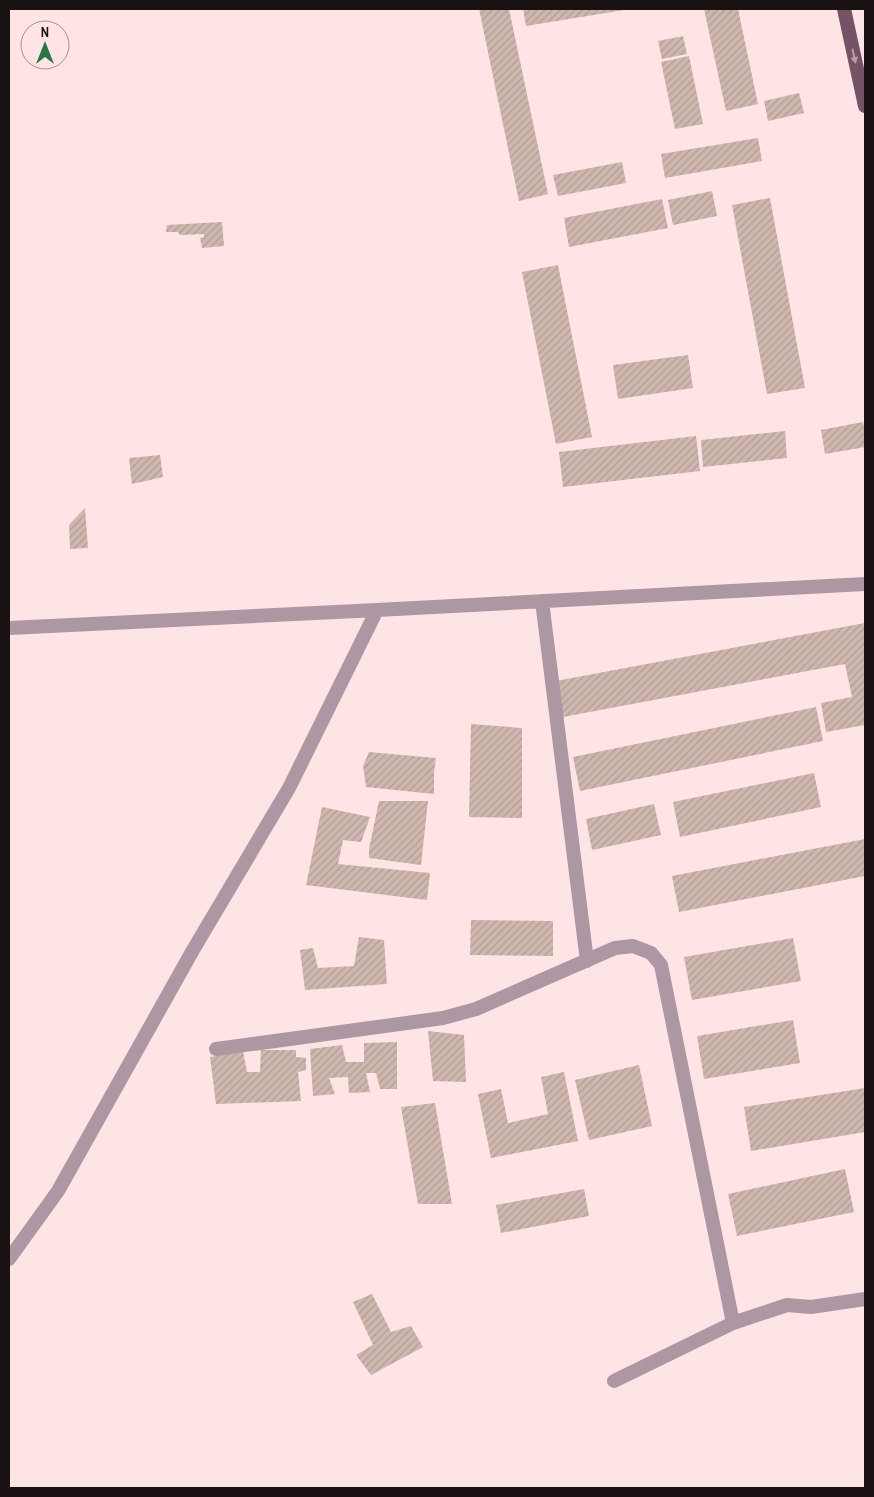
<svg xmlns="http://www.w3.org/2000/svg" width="874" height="1497" font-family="'Archivo Narrow',sans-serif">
  <defs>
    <pattern id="building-hatch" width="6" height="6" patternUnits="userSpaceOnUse" patternTransform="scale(1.25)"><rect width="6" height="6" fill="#ceb7ae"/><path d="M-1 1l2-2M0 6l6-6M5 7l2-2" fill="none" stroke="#b09c95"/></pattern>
  </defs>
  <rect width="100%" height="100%" fill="#ffe4e6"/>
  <path fill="url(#building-hatch)" d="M479 9H509L548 194 519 201Z
    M523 9H624V10L526 26Z
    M704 9H738L758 104 726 111Z
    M683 36 687 54 662 59 658 41Z
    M689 56 703 124 675 129 661 62Z
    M799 93 804 113 768 121 764 101Z
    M758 138 762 161 665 178 661 154Z
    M622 162 626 183 558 196 553 175Z
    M712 191 717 216 673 225 668 200Z
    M770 198 805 388 767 394 732 205Z
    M662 199 668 228 569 247 564 218Z
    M222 222 224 246 202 248 200 238 204 237V234L180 235 178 232H166L167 225Z
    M558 265 592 437 556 444 522 272Z
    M688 355 693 388 618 399 613 365Z
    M863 422 865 432V447L825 454 821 430Z
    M785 431 787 458 703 467 701 440Z
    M696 436 700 471 563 487 559 452Z
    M160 455 163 477 132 484 129 458Z
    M85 508 88 548 70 549 69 525Z
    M865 623V725L826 732 821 703 852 697 845 664 563 717 556 681Z
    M816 707 823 741 580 791 573 757Z
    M471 724 522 728V818L469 817Z
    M369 752 436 758 434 773V794L366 787 363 766Z
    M814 773 821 807 680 837 673 802Z
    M379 801H428L421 865 369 858V849Z
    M654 804 661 835 592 850 586 819Z
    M322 807 370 817 361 842 343 840 338 864 430 873 427 900 306 885Z
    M865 839V876L679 912 672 876Z
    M471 920 553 921V956L470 955Z
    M359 937 384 940 387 984 305 990 300 950 313 948 318 968 354 966Z
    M793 938 801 981 692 1000 684 957Z
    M793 1020 800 1063 704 1079 697 1036Z
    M428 1031 464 1035 466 1082 433 1081Z
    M397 1042V1089H380L376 1073H366L370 1092 349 1093 348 1077 329 1078 335 1094 313 1096 310 1049 342 1045 346 1062H364V1043Z
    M261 1050H296V1057L306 1058V1070L298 1072 301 1101 216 1104 210 1057 243 1051 247 1072H260Z
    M639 1065 652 1126 589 1140 575 1080Z
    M564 1072 578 1141 491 1158 478 1094 501 1089 508 1123 548 1114 541 1077Z
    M865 1088V1132L751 1151 744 1107Z
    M435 1103 452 1204H418L401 1107Z
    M845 1169 854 1212 737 1236 728 1194Z
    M584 1189 589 1216 501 1233 496 1205Z
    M372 1294 391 1332 411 1326 423 1347 371 1375 356 1355 373 1345 353 1302Z"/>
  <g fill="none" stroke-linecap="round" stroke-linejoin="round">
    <path stroke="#ac97a2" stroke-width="14" d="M542 601 587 961
      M9 628 377 610 865 584
      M216 1049 443 1018 476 1009 615 948 633 946 651 953 661 965 733 1323
      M9 1259 58 1191 193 950 289 788 377 610
      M614 1381 733 1323 787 1305 811 1307 865 1299"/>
    <path stroke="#755265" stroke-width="14" d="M844 9 865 106"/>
  </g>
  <defs><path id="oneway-solid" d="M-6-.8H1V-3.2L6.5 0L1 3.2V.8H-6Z" transform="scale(1.25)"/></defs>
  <use fill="#ba9ba6" href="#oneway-solid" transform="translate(854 56) rotate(78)"/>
  <rect width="874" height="1497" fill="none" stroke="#1a1112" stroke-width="20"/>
  <g transform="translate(45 45)"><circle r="24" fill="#ffe4e6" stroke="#a39091"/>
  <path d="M0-4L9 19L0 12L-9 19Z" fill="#287645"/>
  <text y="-8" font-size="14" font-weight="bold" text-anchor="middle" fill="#1a1112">N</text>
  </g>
</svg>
